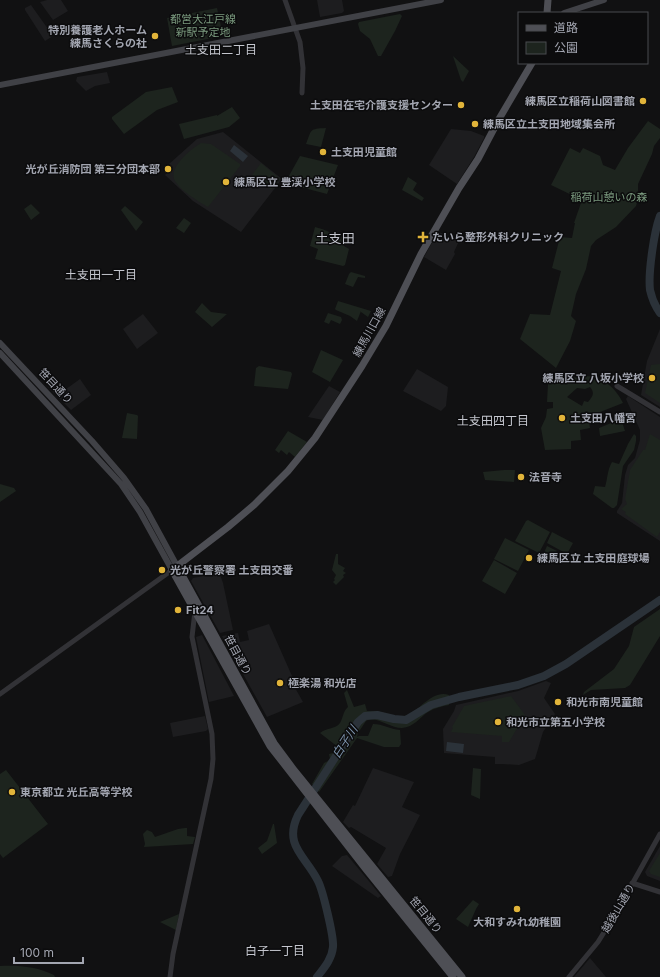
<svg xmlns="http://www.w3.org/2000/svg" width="660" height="977" font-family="Inter,'Noto Sans JP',sans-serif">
  <rect width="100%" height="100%" fill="#111112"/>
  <path fill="#1d1d1f" d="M47 0H61L68 11 53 20 40 2Z
    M317 0H342L344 11 342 13 320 17Z
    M31 5 53 36 45 41 25 10V8Z
    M107 72 110 83 95 86 86 91 76 81 77 77Z
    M451 129 471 131 484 136V138L474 157 457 184 429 165Z
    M223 132 282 179 241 232 193 201 165 175 173 167 169 164 197 139Z
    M438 232H439L459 241 454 252 455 254 446 270 424 257Z
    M143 314 158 333 137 349 123 329Z
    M660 329V407L641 395 647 361Z
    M417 369 448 387 446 406 441 411 403 391Z
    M80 379 91 395 71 410 48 387 53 383 62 392Z
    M329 386 340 392 323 420 308 417Z
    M628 396 660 417V541L617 513V511L622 503 625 475 628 465 635 458 640 440V430L626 399Z
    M218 569 223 583 233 630 220 633 191 581 193 578 204 576Z
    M269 624 296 685 294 686 303 702 267 717 222 636 238 633 240 642 249 640 247 631Z
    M202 635 233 694 234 696 209 702 196 637Z
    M546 681 551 683 544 698 555 714 543 732 535 759 519 765 502 764H495V757L444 753 443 729 454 711 456 705 518 691Z
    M205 716 208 729 206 731 173 737 170 723Z
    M373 768 414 782 402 807 420 815 400 854 392 876 388 877 377 864 386 848 351 827 349 828 343 822 353 805 355 806Z
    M660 846V881L647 876 645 872Z
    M347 855 368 880 381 896 378 898 332 866 342 856Z
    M590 958 606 977H574Z"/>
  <path fill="#1d241e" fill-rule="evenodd" d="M217 8 223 36 172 46 167 18Z
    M400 14 402 16 395 31 381 56H378L370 39 360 31 358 24 359 22Z
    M453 56 469 71 463 82 461 80Z
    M172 87 178 102 157 110 124 134 112 119V117L146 92Z
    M232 107 240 118 229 127 184 139 179 124 217 115V116Z
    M648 121 660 129V138L654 146 652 154 638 184V199L636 206 616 227 596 240 591 246 586 269 576 294 571 316 576 321 570 341 556 368 520 339 530 314 550 315 561 271 552 268 560 237 572 238 575 223H574L582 200 551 185 570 148 580 153 583 148 600 156 603 165 615 170 628 148Z
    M326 128 321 147 306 144C312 129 309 129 326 128Z
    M201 143 211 144 240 164V166L208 207C199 202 178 189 174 179 170 166 191 149 201 143Z
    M300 156 338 165 327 194 285 183Z
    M261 163 280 179 272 189H270L252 175Z
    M408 177 417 183 413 190 424 198 422 201 402 190Z
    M31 204 40 213 31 220 24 209Z
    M125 206 143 222 136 231 121 210Z
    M184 218 191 223 184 233 176 228Z
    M315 227C327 230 335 235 346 239L344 246 349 249 345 265 343 266 315 259 318 249 310 246Z
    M351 272 365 276V278L358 277 353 287 345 284 349 274Z
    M338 301 371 311 368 317 361 312V311L357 321 350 316 336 310 335 309Z
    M202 303 211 312 227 314 212 327 195 312Z
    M328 313 341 317 342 320 340 324 331 320 329 324 324 322Z
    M321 350 343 360 330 382 312 372Z
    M660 364V403L645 393 651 365Z
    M259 366 291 372 292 374 288 389 254 386 256 368Z
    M585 376C602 376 616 388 623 403L590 416 588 415 590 428 580 430 581 440 571 441V449L545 450 541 428 546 417 547 409 553 408V402H547L548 384 551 381ZM590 387C595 393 593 396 588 402L584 401 582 406 567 397 577 388 585 389Z
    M127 413 137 415 138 416 137 439 122 438Z
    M621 419 625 431 600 436 599 428Z
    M288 431 307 442 295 457 289 452 287 455 281 450 279 453 275 450Z
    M634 434 636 436V441L634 450 623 466 617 505 614 508H612L593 494 595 486 605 487C608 477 607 471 612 462L619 464 628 444Z
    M650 434 660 440V532L657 537 625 514 626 512 621 509 627 504 625 499 630 470 643 450H645Z
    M504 470H515L514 482 485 480 483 472Z
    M0 484 14 488 16 491 0 502Z
    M528 520 550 532 539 553 515 541 526 521Z
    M552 532 573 543 567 554 547 543Z
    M505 538 529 550 518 571 494 559Z
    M547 546 557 551 553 561 543 555Z
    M336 554H338V564L345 568 343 571 346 573 343 575 344 577 336 585 333 582 335 580 334 579 336 575 332 570Z
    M494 560 517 573 505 594 482 581Z
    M660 609V636L630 685 625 688 591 690 583 695 584 692 614 669 629 646 634 627Z
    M347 690 354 707 365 704 367 711C370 711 374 711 377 711 388 713 396 720 408 715 420 709 434 689 449 695V705C442 706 435 708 428 712 419 718 414 727 402 728 389 728 376 715 366 721L358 733 357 737 359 736H368L373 724C383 724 390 729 400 730L401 744 399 747H384L357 738 319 792 312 784 324 763 328 761 330 759 329 754 333 753 338 747 320 733C325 728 336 729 340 723 343 718 343 711 348 707L344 693Z
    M511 696 525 715 509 742H502V736L451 732 453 728 452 727 464 706Z
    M473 768 481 769 480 799 471 795Z
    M6 770 48 824 3 858 0 854V774Z
    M273 824H274L277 843 262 854 258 848 267 841Z
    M185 828H187V836L195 837 193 844 144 847 145 844 143 834 147 830 152 832 155 837 178 829Z
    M660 853V877L651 874 649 871Z
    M473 900 479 904 476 909 468 927 456 919Z
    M179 914 176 930 160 922Z
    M0 966C19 965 38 967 54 975L55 977H0Z"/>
  <path fill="#2b3239" d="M234 145 248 156 243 162 230 151Z
    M447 742 464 744 463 753 446 751Z"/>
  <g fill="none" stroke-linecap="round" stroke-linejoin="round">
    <path stroke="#2b3239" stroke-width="8" d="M660 216C654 232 648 273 650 290 652 299 655 306 660 313
      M317 977C324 968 332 959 333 947 334 937 323 891 318 881 306 856 283 846 298 815L358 722 365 716 377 715 394 719 406 720 431 705 459 697 518 685 544 676 566 664 660 600"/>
    <path stroke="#323236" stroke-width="5" d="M285 0 300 42 303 68 302 93
      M617 386 660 412
      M0 694 172 570
      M632 883 660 892
      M170 977 173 954 211 779 213 759 212 734 192 637 195 611
      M569 977 598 942 616 913 660 834"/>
    <path stroke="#404146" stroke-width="6" d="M564 13 604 0
      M0 85 441 0
      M0 343 92 441 124 478 146 509 177 566
      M0 353 121 484 140 512 172 570"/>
    <path stroke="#4e4f55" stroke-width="7" d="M547 13 548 0
      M177 566 274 743 294 770 462 977
      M453 977 365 868 270 746 172 570 228 527 254 505 288 471 315 438 362 366 386 326 421 254 459 188 478 159 499 119 532 63"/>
  </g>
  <g fill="#e1b43a" stroke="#0c0c0d" stroke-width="1.5">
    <circle cx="155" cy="36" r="4"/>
    <circle cx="643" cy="101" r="4"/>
    <circle cx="461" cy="105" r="4"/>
    <circle cx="475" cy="124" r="4"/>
    <circle cx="323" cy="152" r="4"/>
    <circle cx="168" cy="169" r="4"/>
    <circle cx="226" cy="182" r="4"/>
    <path d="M421 231h4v4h4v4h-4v4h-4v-4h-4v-4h4z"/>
    <circle cx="652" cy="378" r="4"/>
    <circle cx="562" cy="418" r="4"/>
    <circle cx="521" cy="477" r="4"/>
    <circle cx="529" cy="558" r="4"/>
    <circle cx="162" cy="570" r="4"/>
    <circle cx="178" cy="610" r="4"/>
    <circle cx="280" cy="683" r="4"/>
    <circle cx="558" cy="702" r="4"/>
    <circle cx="498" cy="722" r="4"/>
    <circle cx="12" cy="792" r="4"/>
    <circle cx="517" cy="909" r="4"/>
  </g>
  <g text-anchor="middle" stroke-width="3" stroke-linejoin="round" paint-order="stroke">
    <g font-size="11" fill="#7b9b7f" stroke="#0c0c0d">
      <text x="203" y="23">都営大江戸線<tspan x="203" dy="13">新駅予定地</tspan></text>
      <text x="609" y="201">稲荷山憩いの森</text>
    </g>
    <g font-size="11" font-weight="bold" fill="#a3a6b1" stroke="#0c0c0d" text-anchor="start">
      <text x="147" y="34" text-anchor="end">特別養護老人ホーム<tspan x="147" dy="13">練馬さくらの社</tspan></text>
      <text x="635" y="105" text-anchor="end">練馬区立稲荷山図書館</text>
      <text x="453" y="109" text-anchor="end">土支田在宅介護支援センター</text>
      <text x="483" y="128">練馬区立土支田地域集会所</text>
      <text x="331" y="156">土支田児童館</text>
      <text x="160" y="173" text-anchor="end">光が丘消防団 第三分団本部</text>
      <text x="234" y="186">練馬区立 豊渓小学校</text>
      <text x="432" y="241">たいら整形外科クリニック</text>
      <text x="644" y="382" text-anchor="end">練馬区立 八坂小学校</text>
      <text x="570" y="422">土支田八幡宮</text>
      <text x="529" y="481">法音寺</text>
      <text x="537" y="562">練馬区立 土支田庭球場</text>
      <text x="170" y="574">光が丘警察署 土支田交番</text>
      <text x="186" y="614">Fit24</text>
      <text x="288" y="687">極楽湯 和光店</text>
      <text x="566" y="706">和光市南児童館</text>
      <text x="506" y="726">和光市立第五小学校</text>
      <text x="20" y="796">東京都立 光丘高等学校</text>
      <text x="517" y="926" text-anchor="middle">大和すみれ幼稚園</text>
    </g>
    <g font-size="11" fill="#a3a6b1" stroke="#0c0c0d">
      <text transform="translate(369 332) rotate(-61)" y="4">練馬川口線</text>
      <text transform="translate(56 386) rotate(47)" y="4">笹目通り</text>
      <text transform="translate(238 655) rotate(62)" y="4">笹目通り</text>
      <text transform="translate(618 908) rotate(-60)" y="4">越後山通り</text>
      <text transform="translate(426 915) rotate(51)" y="4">笹目通り</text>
    </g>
    <g font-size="12" fill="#c4c6ce" stroke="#0c0c0d">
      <text x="221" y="54">土支田二丁目</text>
      <text x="101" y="279">土支田一丁目</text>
      <text x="493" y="425">土支田四丁目</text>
      <text x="275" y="955">白子一丁目</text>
    </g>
    <g font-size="12" font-style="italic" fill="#7c92aa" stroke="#0c0c0d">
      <text transform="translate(345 742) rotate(-57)" y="4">白子川</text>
    </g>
    <g font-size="13" fill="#c4c6ce" stroke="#0c0c0d">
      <text x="335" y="243">土支田</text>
    </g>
  </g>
  <rect x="518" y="12" width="130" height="52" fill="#0c0c0d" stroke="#484a4f"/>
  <rect x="526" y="25" width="20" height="6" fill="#4e4f55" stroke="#484a4f"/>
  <text x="554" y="32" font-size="12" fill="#a3a6b1">道路</text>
  <rect x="526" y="42" width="20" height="12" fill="#1d241e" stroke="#484a4f"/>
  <text x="554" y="52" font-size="12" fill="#a3a6b1">公園</text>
  <path d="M14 957v6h69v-6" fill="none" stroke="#a3a6b1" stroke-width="2"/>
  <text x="20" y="957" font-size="12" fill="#a3a6b1" stroke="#0c0c0d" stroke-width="3" paint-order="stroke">100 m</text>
</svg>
